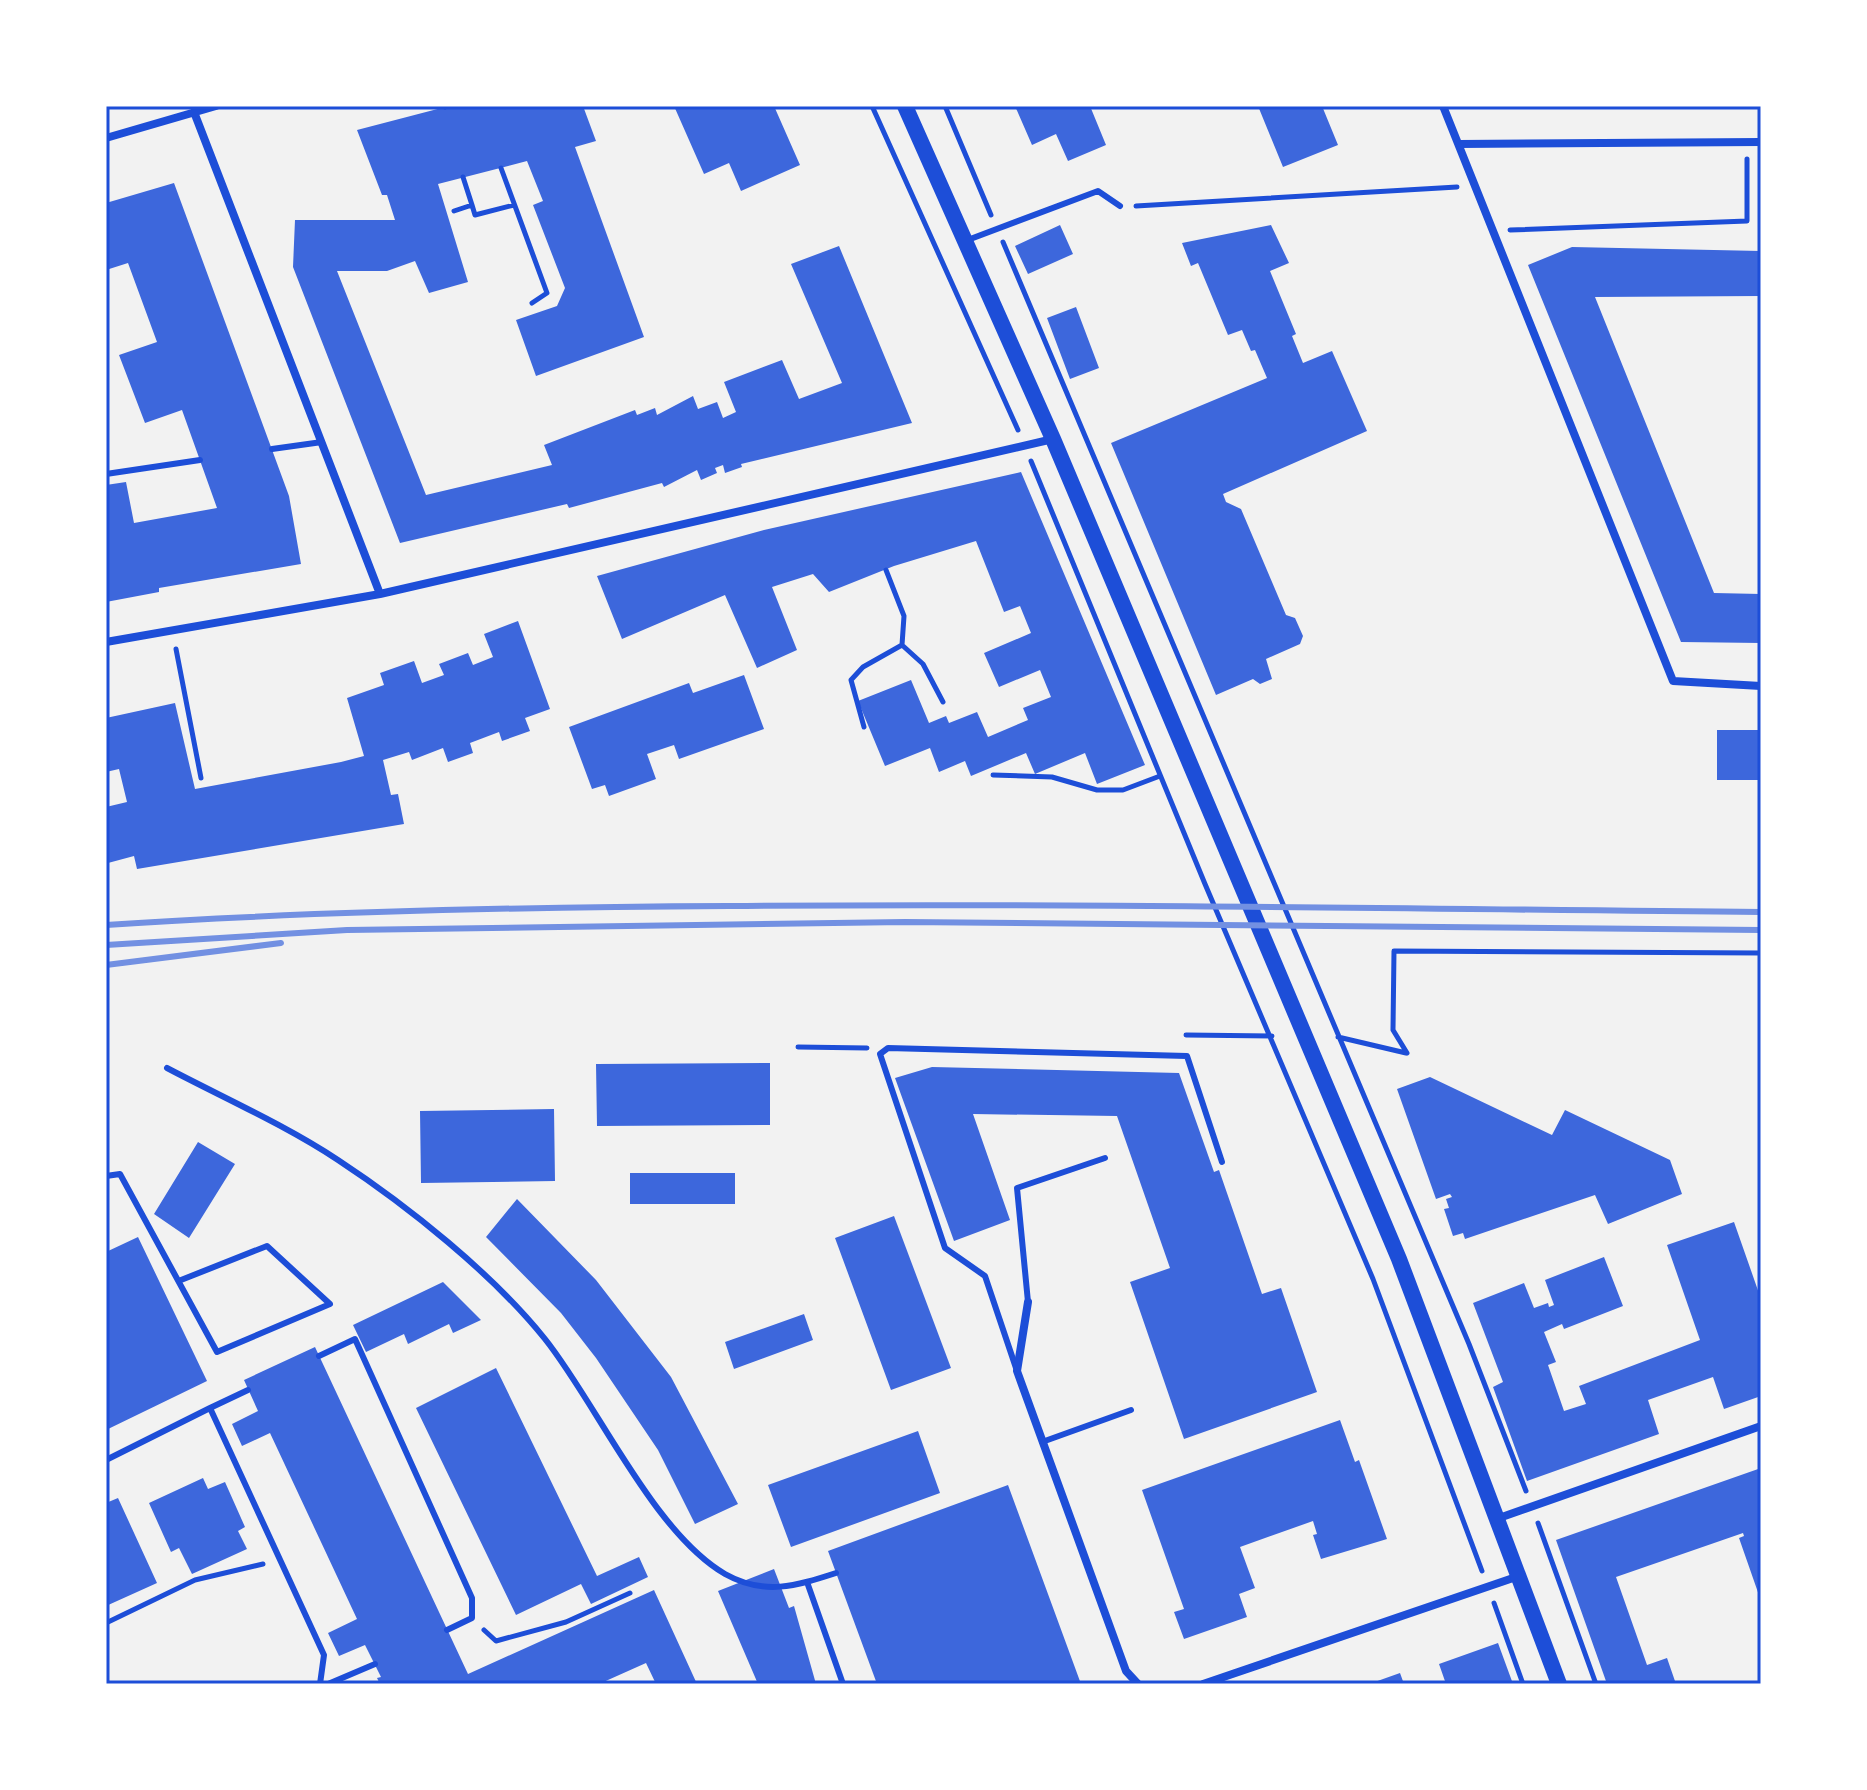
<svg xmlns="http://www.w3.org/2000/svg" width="1867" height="1790" font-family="'IBM Plex Sans',sans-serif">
  <rect width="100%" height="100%" fill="#f2f2f2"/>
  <path fill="#3d67dc" d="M449 106H583L596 141 575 147 644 337 536 376 516 320 557 306 565 288 533 205 543 201 527 161 438 184 468 282 429 293 415 261 387 271H337L426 495 552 465 544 445 635 410 637 415 655 408 657 415 693 396 698 409 717 402 723 418 736 412 724 382 782 360 799 399 842 383 791 264 839 246 912 423 741 464 742 467 725 473 723 465 715 468 717 473 701 480 697 470 664 487 662 483 569 508 567 504 400 543 293 267 295 220H395L387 195H382L357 130Z
    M674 106H774L800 165 741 191 729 163 704 174Z
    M1015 106H1090L1106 145 1068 161 1056 134 1032 145Z
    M1258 106H1322L1338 145 1283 167Z
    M174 183 289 496 301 564 159 588V592L106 602V485L126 482 134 523 217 508 182 410 145 423 119 355 157 342 128 263 106 270V203Z
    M1060 225 1073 254 1028 274 1015 246Z
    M1271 225 1289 263 1270 271 1296 334 1292 336 1303 363 1332 351 1367 431 1223 494 1226 502 1241 509 1286 615 1295 618 1303 636 1300 644 1266 659 1272 679 1260 684 1253 679 1216 695 1111 443 1267 378 1255 350 1251 351 1242 330 1228 335 1198 263 1191 266 1182 243Z
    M1572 247 1761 251V296L1595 297 1714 593 1761 594V643L1681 642 1528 265Z
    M1076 307 1099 368 1070 379 1047 318Z
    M1021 472 1145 765 1097 784 1085 753 1035 774 1026 753 971 776 965 761 939 772 930 748 885 766 858 701 911 680 929 723 946 716 949 723 977 712 988 737 1028 720 1023 708 1051 697 1040 670 999 687 984 653 1031 633 1020 606 1004 612 976 541 894 566 829 592 813 574 772 587 797 650 757 668 725 595 622 639 597 576 764 530Z
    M518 621 550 709 525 718 530 731 502 741 499 732 470 743 473 753 448 762 443 748 412 760 409 752 383 760 391 795 398 794 404 824 137 869 134 856 108 863 106 807 127 802 119 769 106 772V718L175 703 195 789 341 762 364 756 347 698 384 685 380 673 414 661 422 683 444 675 439 664 468 653 473 665 493 657 484 634Z
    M744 675 764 729 679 759 674 745 647 754 656 779 609 796 605 785 592 789 569 727 689 683 693 693Z
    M1717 730H1761V780H1717Z
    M770 1063V1125L597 1126 596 1064Z
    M932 1067 1179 1073 1214 1172 1219 1170 1262 1294 1281 1288 1317 1392 1184 1439 1130 1282 1170 1268 1117 1116 973 1114 1010 1220 954 1241 895 1078Z
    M1430 1077 1552 1135 1565 1110 1670 1160 1682 1194 1608 1224 1595 1195 1465 1239 1463 1233 1453 1236 1444 1209 1449 1208 1446 1199 1452 1197 1450 1194 1436 1199 1397 1089Z
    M554 1109 555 1181 421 1183 420 1111Z
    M198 1142 235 1164 189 1238 154 1214Z
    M630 1173H735V1204H630Z
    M517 1199 596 1280 671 1377 738 1504 695 1524 658 1450 596 1358 561 1313 486 1237Z
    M894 1216 951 1368 891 1390 835 1238Z
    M1734 1222 1761 1299V1396L1724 1409 1713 1377 1648 1400 1659 1434 1527 1481 1493 1387 1503 1382 1473 1303 1524 1283 1534 1308 1548 1303 1549 1307 1554 1305 1545 1280 1604 1257 1623 1306 1564 1329 1562 1324 1544 1332 1556 1362 1548 1365 1564 1411 1586 1404 1579 1386 1700 1340 1667 1245Z
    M138 1237 207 1381 106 1430V1252Z
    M443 1282 481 1320 453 1333 449 1324 408 1344 404 1334 366 1352 353 1325Z
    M804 1314 813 1340 734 1369 725 1342Z
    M315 1347 468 1674 654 1590 697 1684H656L646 1663 599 1684H380L377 1678 381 1677 365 1645 339 1656 328 1633 357 1619 270 1433 242 1446 232 1424 258 1411 244 1380Z
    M496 1368 597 1576 639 1557 648 1577 591 1604 581 1584 516 1615 416 1408Z
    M1340 1420 1355 1462 1359 1460 1387 1539 1321 1559 1313 1535 1317 1534 1313 1521 1240 1547 1255 1588 1239 1594 1247 1617 1184 1639 1174 1612 1184 1609 1142 1490Z
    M918 1431 940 1493 791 1547 768 1485Z
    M1761 1468V1601L1739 1538 1744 1536 1743 1533 1616 1577 1647 1665 1667 1658 1676 1684H1607L1556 1540Z
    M203 1478 208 1489 225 1482 245 1527 238 1531 247 1549 192 1574 179 1548 171 1552 149 1503Z
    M1008 1485 1081 1684H877L828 1551Z
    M118 1498 157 1583 106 1606V1503Z
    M774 1569 789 1608 794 1606 816 1684H758L718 1591Z
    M1498 1643 1513 1684H1446L1439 1664Z
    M1400 1673 1404 1684H1369Z"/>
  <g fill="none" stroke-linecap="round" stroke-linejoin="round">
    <path stroke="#1d4ed8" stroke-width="5" d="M444 106 445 107
      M872 106 1018 430
      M945 106 991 215
      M501 168 547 293 532 303
      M463 177 472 205
      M1136 206 1457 187
      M454 211 472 205 475 215 514 205
      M1510 230 1747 221V159
      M1003 242 1469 1344 1526 1491
      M1031 461 1205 884 1373 1279 1482 1571
      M886 570 904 616 902 645 923 664 943 702
      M176 649 201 778
      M864 727 851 680 863 667 902 645
      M993 775 1052 777 1097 790H1123L1160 776
      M1186 1035 1272 1036
      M1338 1037 1406 1053
      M798 1047 867 1048
      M1407 1053 1393 1030 1394 951 1761 953
      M1538 1523 1596 1684
      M1494 1603 1523 1684
      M106 1623 195 1580 263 1564
      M484 1630 496 1641 566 1622 630 1593"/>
    <path stroke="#1d4ed8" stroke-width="6" d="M965 241 1098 191 1120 206
      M272 449 322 442
      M106 474 200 460
      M167 1068C224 1098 285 1125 338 1160 408 1206 493 1274 545 1339 597 1404 653 1532 725 1574 764 1596 796 1586 836 1573
      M106 1176 120 1174 217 1352 330 1304 267 1246 181 1280
      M1028 1302 1017 1188 1105 1158
      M319 1356 355 1339 472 1598V1618L447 1630
      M1017 1371 985 1276 945 1248 880 1054 888 1048 1187 1056 1222 1162
      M248 1390 210 1408 324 1655 320 1684
      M1042 1442 1131 1410
      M106 1460 210 1408
      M807 1582 843 1684
      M328 1684 375 1664"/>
    <path stroke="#1d4ed8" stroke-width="8" d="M1443 106 1673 681 1761 686
      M194 112 380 594
      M106 138 216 106
      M1459 144 1761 142
      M106 642 380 594 1053 439
      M1028 1302 1017 1371 1126 1671 1138 1684
      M1499 1518 1761 1426
      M1203 1684 1519 1576"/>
    <path stroke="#1d4ed8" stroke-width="16" d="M905 106 1053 439 1399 1259 1559 1684"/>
    <path stroke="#7290e2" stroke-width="6" d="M106 925C314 911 521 907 729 906 1073 903 1417 909 1761 912
      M106 945 347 930 905 922 1761 930
      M106 965 281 943"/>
  </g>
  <rect width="1867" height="1790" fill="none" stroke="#ffffff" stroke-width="216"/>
  <rect x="108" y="108" width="1651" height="1574" fill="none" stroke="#1d4ed8" stroke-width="3"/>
</svg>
